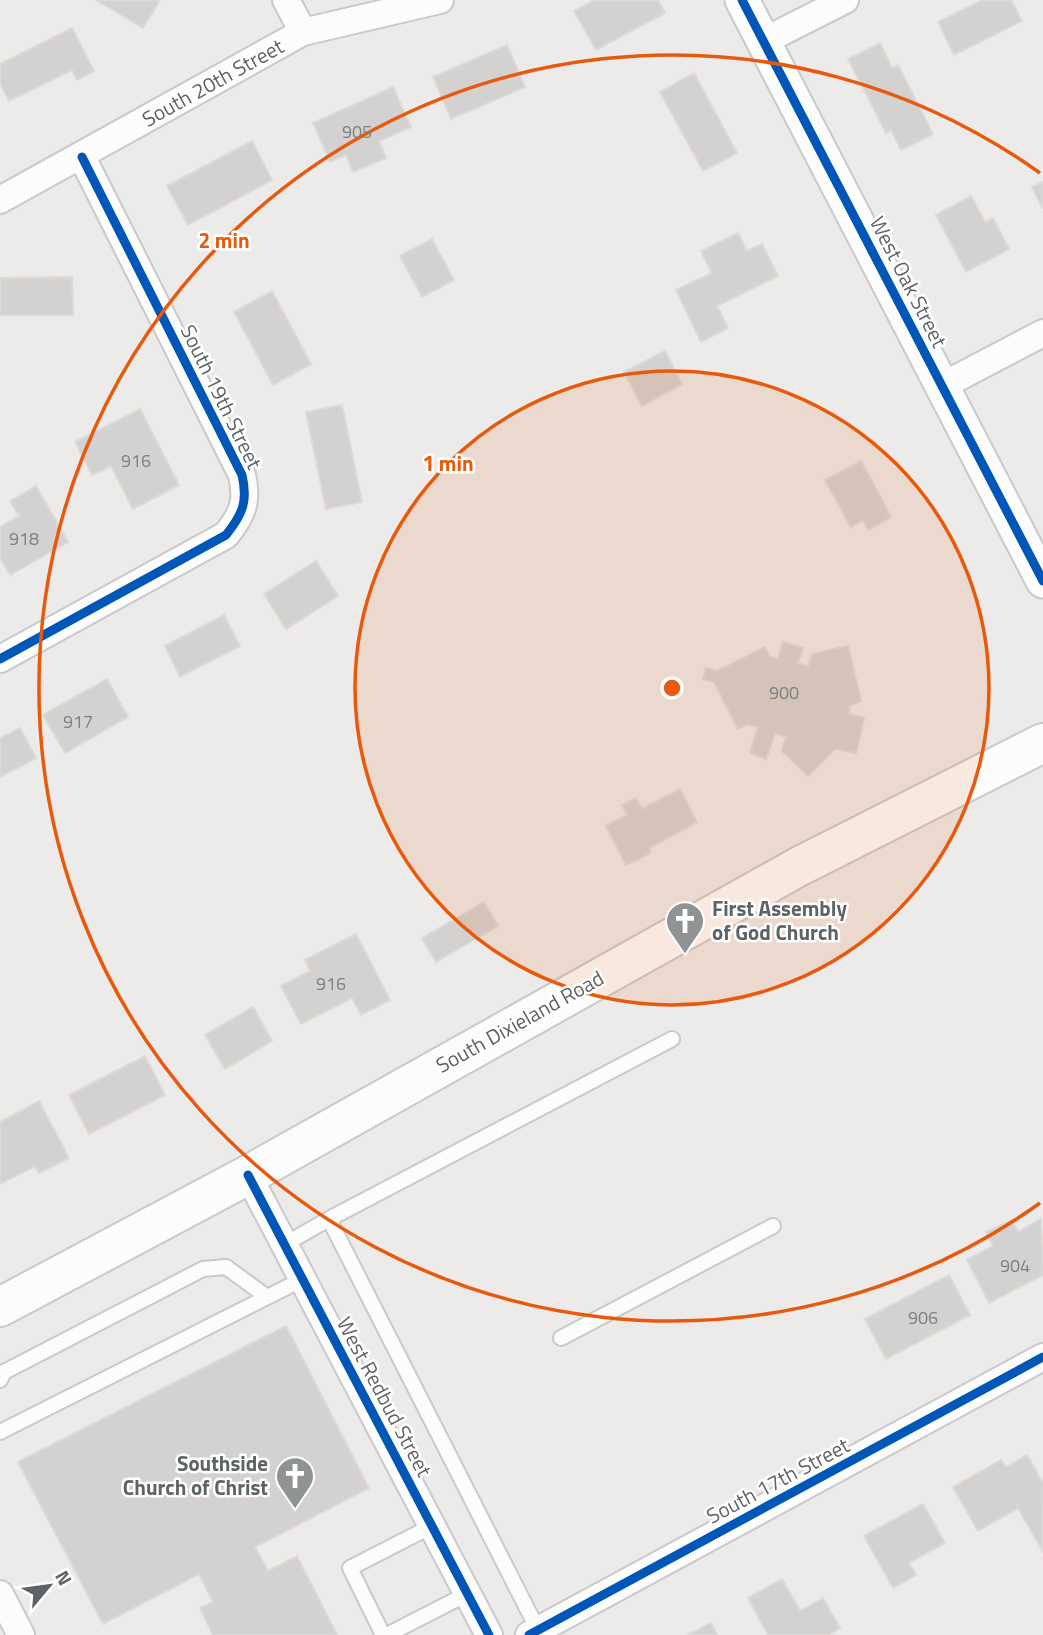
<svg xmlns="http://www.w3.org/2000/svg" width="1043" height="1635" font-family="'Titillium Web',sans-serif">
  <rect width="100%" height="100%" fill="#edebe9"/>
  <path fill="#d4d2d1" stroke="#dcdad8" stroke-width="2" d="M96 0H160L143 28Z
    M595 0H658L665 13 596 50 574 11Z
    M982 0H1011L1022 21 954 55 938 22Z
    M72 28 94 71 77 80 72 70 9 101 0 83V64Z
    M880 43 892 68 898 65 933 134 901 150 891 130 886 133 848 59Z
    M507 45 525 87 451 119 433 77Z
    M694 73 737 153 703 171 660 92Z
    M393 87 411 127 379 141 386 158 353 172 346 155 330 162 313 123Z
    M252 141 272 180 188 225 167 186Z
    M1043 182V209L1032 187Z
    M971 196 985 222 993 218 1009 249 966 272 936 215Z
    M738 233 747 251 762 244 778 276 717 306 728 328 701 342 676 290 712 273 701 251Z
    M432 239 454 280 422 297 400 256Z
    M72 277 73 315H0V278Z
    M272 291 311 364 273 385 234 312Z
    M665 351 682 384 642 406 624 372Z
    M342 405 362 502 326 509 306 412Z
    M140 409 179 485 133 509 111 466 92 475 75 442Z
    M861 461 891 517 868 530 863 520 851 527 825 480Z
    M36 486 68 542 10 575 0 557V527L19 516 10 501Z
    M316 561 338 596 286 629 264 594Z
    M224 615 240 646 180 677 165 646Z
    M783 642 803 648 798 663 808 667 812 654 848 646 861 701 850 706 849 714 864 718 856 753 835 749 808 776 782 751 786 737 775 733 766 759 750 753 758 727 747 724 738 729 714 682 703 679 706 668 717 671 765 647 770 657 778 659Z
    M107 679 128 717 65 753 43 715Z
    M20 728 36 758 0 777V738Z
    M680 789 697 822 649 848 651 853 626 865 606 826 627 815 622 805 636 798 642 809Z
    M484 902 498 926 436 962 422 938Z
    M356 934 390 1000 361 1015 352 998 301 1024 281 986 310 971 305 960Z
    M253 1007 272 1041 225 1069 205 1035Z
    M145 1056 165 1095 89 1134 69 1095Z
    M39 1101 69 1158 39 1173 35 1166 0 1184V1122Z
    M1041 1219 1043 1275 989 1303 967 1260 993 1246 986 1232 1012 1220 1018 1232Z
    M949 1275 970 1315 886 1359 865 1319Z
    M286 1326 369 1488 255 1547 268 1571 297 1556 337 1635H213L200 1608 213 1602 199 1574 103 1624 18 1462Z
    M1027 1455 1043 1483 1042 1550 1018 1508 978 1531 953 1487 1001 1460 1006 1467Z
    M923 1504 945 1543 909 1563 916 1575 893 1588 864 1536Z
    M782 1579 800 1611 823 1598 840 1628 828 1635H768L748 1598Z
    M711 1623 717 1635H688Z"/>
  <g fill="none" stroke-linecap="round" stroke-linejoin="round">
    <defs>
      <path id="service" d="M329 1219 672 1039
        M285 1244 329 1219 538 1630
        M561 1338 773 1226
        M0 1380 4 1372 203 1269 226 1267 267 1297
        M0 1432 303 1279
        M383 1635 350 1568 432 1526
        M387 1635 467 1594"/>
      <path id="minor" d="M286 0 303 32
        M764 41 845 0
        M0 200 303 32 440 0
        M942 386 1043 333
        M0 659 226 535C243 514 248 501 242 475L82 157
        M248 1175 489 1635
        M0 1594 21 1635
        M529 1635 1043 1357"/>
      <path id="tertiary" d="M742 0 1043 581"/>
      <path id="secondary" d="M0 1307 248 1175 798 867 1043 743"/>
    </defs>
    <use href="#service" stroke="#cac9c8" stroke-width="18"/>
    <use href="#minor" stroke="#cac9c8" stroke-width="30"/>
    <use href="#tertiary" stroke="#cac9c8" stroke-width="37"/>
    <use href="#secondary" stroke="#c9c9c8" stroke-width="42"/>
    <use href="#service" stroke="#fcfcfc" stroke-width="14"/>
    <use href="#minor" stroke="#fcfcfc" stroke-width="26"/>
    <use href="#tertiary" stroke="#fcfcfc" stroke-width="33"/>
    <use href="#secondary" stroke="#fcfcfc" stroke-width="38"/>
    <defs>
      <path id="cycleway" d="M742 0 1043 581
        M0 659 226 535C243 514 248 501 242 475L82 157
        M248 1175 489 1635
        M529 1635 1043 1357"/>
    </defs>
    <use href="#cycleway" stroke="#fff" stroke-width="13"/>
    <use href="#cycleway" stroke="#0057b8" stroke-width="9"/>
  </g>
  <circle cx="672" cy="688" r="317" fill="#e8590c" fill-opacity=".12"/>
  <g fill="none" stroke="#e8590c" stroke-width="3.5">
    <circle cx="672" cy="688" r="317"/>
    <path d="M1040 1203A633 633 0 1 1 1040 173"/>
  </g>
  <defs>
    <symbol id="church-pin" viewBox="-11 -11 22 30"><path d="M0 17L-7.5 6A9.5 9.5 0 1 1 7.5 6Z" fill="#909393" stroke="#fff"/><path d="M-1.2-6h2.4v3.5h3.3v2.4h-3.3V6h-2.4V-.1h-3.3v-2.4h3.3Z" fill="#fff"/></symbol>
  </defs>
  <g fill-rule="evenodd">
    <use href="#church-pin" x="663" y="899" width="44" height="60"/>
    <use href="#church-pin" x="273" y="1454" width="44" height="60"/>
  </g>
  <g text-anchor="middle" stroke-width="5" stroke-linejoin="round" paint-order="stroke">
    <g font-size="18" fill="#7d8081">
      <text x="357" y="138">905</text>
      <text x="136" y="467">916</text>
      <text x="24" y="545">918</text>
      <text x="784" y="699">900</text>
      <text x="78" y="728">917</text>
      <text x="331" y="990">916</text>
      <text x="1015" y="1272">904</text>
      <text x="923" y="1324">906</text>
    </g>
    <g font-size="21" fill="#5e6365" stroke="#fff">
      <text transform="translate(213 83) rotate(-29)" y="7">South 20th Street</text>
      <text transform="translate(908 282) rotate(63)" y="7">West Oak Street</text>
      <text transform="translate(221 397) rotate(64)" y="7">South 19th Street</text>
      <text transform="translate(520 1022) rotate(-29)" y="7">South Dixieland Road</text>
      <text transform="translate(384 1397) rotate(62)" y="7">West Redbud Street</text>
      <text transform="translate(778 1481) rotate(-28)" y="7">South 17th Street</text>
    </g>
    <g font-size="21" font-weight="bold" fill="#5e6365" stroke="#fff" text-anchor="start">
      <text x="712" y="916">First Assembly<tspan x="712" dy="24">of God Church</tspan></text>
      <text x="268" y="1471" text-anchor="end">Southside<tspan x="268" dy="24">Church of Christ</tspan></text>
    </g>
  </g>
  <circle cx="672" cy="688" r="10" fill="#e8590c" stroke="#fff" stroke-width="3.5"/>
  <g font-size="21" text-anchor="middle" font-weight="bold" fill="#e8590c" stroke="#fff" stroke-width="5" stroke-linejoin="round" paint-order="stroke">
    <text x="224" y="248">2 min</text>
    <text x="448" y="471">1 min</text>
  </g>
  <g transform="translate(49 1586) rotate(61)" stroke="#ffffff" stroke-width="5" paint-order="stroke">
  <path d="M0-5L12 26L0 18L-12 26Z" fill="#5e6365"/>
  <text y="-10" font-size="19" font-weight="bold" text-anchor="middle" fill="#5e6365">N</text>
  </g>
</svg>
